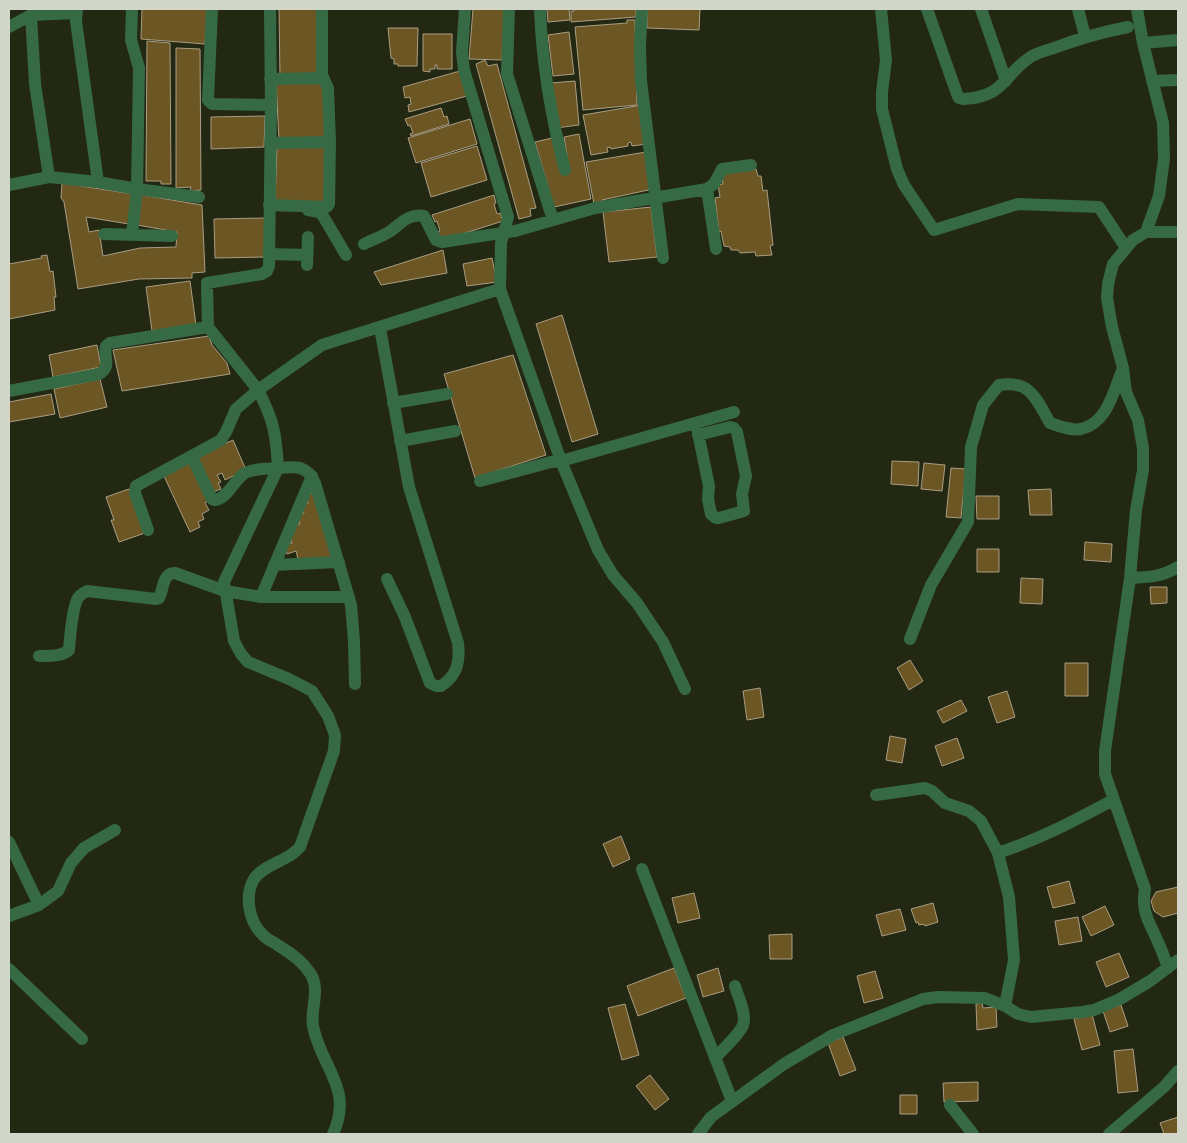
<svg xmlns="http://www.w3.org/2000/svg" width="1187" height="1143" font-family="'PT Sans Narrow',sans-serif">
  <rect width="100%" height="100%" fill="#232812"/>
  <path fill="#6c5623" stroke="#a99d84" d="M142 9H207L205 44 141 39Z
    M279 9H320L321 76 280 77Z
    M473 9H504L502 60 469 59Z
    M547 9H569L570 20 548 22Z
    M574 9H636V17L571 22V11H574Z
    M647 9H700L699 30 647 28Z
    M627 20H635L637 105 583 110 575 27 627 23Z
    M388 28H418L417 66H398V64H394V59L391 58Z
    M569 32 574 74 553 76 548 35Z
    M423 34H452V69H437V65H435V69H430V72L423 71Z
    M147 41 170 43 171 184H161V181H146Z
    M176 48 200 49 201 190 190 191 191 187 176 188Z
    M485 60 488 66 497 64 536 208 530 209 531 216 519 219 476 64Z
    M460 71 467 96 409 112 408 105 411 104 410 97 405 98 403 87Z
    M323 80 326 139 279 140 276 81Z
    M575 81 579 125 556 128 551 83Z
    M642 105 647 144 632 146 631 142 628 143V146L611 149 610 147 607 148 608 152 591 155 583 115Z
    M441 108 444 117 447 116 449 124 411 136 410 134 413 133 410 125 408 126 405 119Z
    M265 116 264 147 211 149V117Z
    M470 119 477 144 416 163 408 138Z
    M579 134 591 199 554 207 535 142 552 138 570 173 564 137Z
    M277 146H327V204L275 203Z
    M477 146 487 180 431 197 421 163Z
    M646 152 653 189 602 200V202L594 204 586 162Z
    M756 169 758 176H761L763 191 767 190 773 245 770 246 772 255 756 256 755 252 740 253 738 250H731L730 247 724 246 721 231 719 232 715 198 720 197 718 185 723 184 721 174Z
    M62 183 133 194 129 224 86 217 89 232 99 230 103 256 140 248 176 247 177 232 137 225 142 195 202 205 205 272 192 273V278L139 279 78 289 64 202 61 198Z
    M494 195 496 203 494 204 497 214 500 213 503 221 440 241 438 232 440 231 437 221 435 222 432 215Z
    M651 207 657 257 609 262 603 212Z
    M265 218V257L215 258 214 219Z
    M443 250 447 273 381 285 374 272Z
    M47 255 50 272 53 271 56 297H54L55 310 9 319V264L42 258 41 256Z
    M492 258 497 282 467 286 463 264Z
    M190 281 196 325 152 331 146 287Z
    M562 315 598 434 572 442 536 324Z
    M209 336 212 345 227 363 230 374 122 391 113 350Z
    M97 345 101 367 53 377 49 355Z
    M513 355 546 455 475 478 444 374Z
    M100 379 107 407 60 418 54 389Z
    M51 394 55 414 9 422V402Z
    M233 440 246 470 225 480 222 473 217 475 221 482 218 483 221 489 213 492 195 457Z
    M892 461 919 462 918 486 891 484Z
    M191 463 208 501 205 503 209 510 202 514 204 519 198 522 200 527 190 532 163 474Z
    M924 463 945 465 942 491 921 489Z
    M951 468 966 469 961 518 946 517Z
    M129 489 145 533 119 542 111 520H114L106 497Z
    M1051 489 1052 515H1030L1028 490Z
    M316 492 335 557 299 563 296 551 287 554 285 545 292 543 289 532 292 526 300 524 297 515 304 513 302 504 308 503 305 495Z
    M976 496H999V519H977Z
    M1085 542 1112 544 1111 562 1084 560Z
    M977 549H999V572H977Z
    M1021 578 1043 579 1042 604 1020 603Z
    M1150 587H1167V603L1151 604Z
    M910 660 923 681 909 690 897 668Z
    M1065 663H1088V696H1065Z
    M760 688 764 717 747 720 743 691Z
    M1007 691 1015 717 997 723 988 697Z
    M961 700 967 711 943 723 937 711Z
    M890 736 906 739 902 763 886 760Z
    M957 738 964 758 942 766 935 746Z
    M621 836 630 859 613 867 603 844Z
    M1069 881 1075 903 1053 908 1047 887Z
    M1178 887V913L1163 917 1154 911 1151 901 1156 892Z
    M694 893 700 918 678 923 672 898Z
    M933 903 938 922 925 926 924 924 919 925 918 922 916 923 911 909Z
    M1105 906 1114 925 1091 936 1082 917Z
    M900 909 906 930 882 936 876 915Z
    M1078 917 1082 941 1059 945 1055 921Z
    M792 934V959H770L769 935Z
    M1119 953 1129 977 1106 987 1096 962Z
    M674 968 686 998 638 1016 627 986Z
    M718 968 724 991 703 997 697 975Z
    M875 971 883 998 864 1003 857 976Z
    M982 1003 983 1008 996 1007 997 1027 977 1030 976 1004Z
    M625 1004 639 1055 622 1060 608 1008Z
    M1121 1005 1128 1026 1110 1032 1103 1011Z
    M1092 1014 1100 1045 1082 1050 1074 1019Z
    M843 1037 856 1070 840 1076 828 1043Z
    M1133 1049 1138 1091 1118 1093 1114 1051Z
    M650 1075 669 1099 655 1110 636 1086Z
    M978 1082V1101L944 1102 943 1083Z
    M900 1095H917V1114H900Z
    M1178 1117V1134H1164L1160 1123Z"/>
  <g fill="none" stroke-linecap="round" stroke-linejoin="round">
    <path stroke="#366a45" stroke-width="12" d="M77 9 76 21 98 182
      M212 9 208 100 212 104 271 105
      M465 9 462 52 464 70 508 217 501 243 500 289 561 461 598 550 613 575 637 603 663 642 685 689
      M509 9 507 74 553 220
      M540 9C542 64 551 117 565 170
      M642 9 640 46 641 81 663 258
      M881 9 886 60 882 92V109L897 169 904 185 934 230 1018 204 1099 207 1126 248
      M927 9 957 94 959 98 963 99C1006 97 1003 74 1032 56 1039 52 1047 50 1054 48 1078 39 1102 32 1128 27
      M981 9 1006 81
      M1078 9 1085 36
      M1137 9 1143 43 1163 123 1164 159 1159 196 1146 232 1133 240 1113 264 1108 284 1107 298 1112 327 1123 368 1126 392 1138 420 1143 448V470L1136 510 1130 578 1105 751V774L1145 889C1141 913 1149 921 1158 942 1162 950 1165 959 1168 968
      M9 27 31 15 76 13
      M1143 43 1178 40
      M270 79 323 78
      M1152 81 1178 80
      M270 143 330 142
      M49 177 98 182 137 189 139 68 131 40 132 9
      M9 185 49 177 35 84 31 15
      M707 189 716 249
      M269 205 327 207 329 204 330 142 328 88 322 75V9
      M308 210 319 212 323 216 346 255
      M1146 232H1178
      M104 234 172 236
      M132 235 137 189 199 197
      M364 244C372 240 381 237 389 232 401 224 408 213 424 216L436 240 442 242 515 231 595 208 707 189 714 184 722 169 751 165
      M269 254 307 255
      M307 265 308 237
      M380 328 409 487 458 643C460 661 458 675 441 686H436L430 683 405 617 387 579
      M9 391 99 374C112 367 103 357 106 346L110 343 208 327
      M393 403 447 394
      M696 423 709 486 708 499 711 514 716 518H719L744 511 742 494 746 476 737 432 734 428 730 427 698 435
      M400 441 455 431
      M192 457 212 499 215 500C228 498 234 480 245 473 255 468 267 469 278 468L224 582 234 641 241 654 248 662 289 679 312 691 328 716 335 735 334 751 300 847C297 850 293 854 289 856 278 863 261 868 254 879 244 896 249 922 263 935 267 940 274 942 279 946 291 953 303 962 310 973 321 989 310 1009 313 1026 321 1068 354 1088 333 1134
      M480 481 551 462 561 461 734 412
      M148 530 135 493 136 486 221 440 226 432 236 409 258 390 208 327 207 283 262 274 267 271 269 266 271 105 270 9
      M274 565 339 562
      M1130 578C1150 577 1161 577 1178 567
      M261 597 312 476
      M910 639 931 585 968 522 971 447 983 405 999 385C1031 380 1036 399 1050 423 1059 426 1071 431 1081 429 1107 423 1113 393 1122 371
      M39 656C48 656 62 657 69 650 70 638 72 608 78 598 80 595 83 593 87 591L156 599 159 598C164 589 162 573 175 573L225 591 261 597H349
      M355 684 354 641 351 605 315 483C307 464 294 467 278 468 276 434 274 421 258 390L322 345 500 289
      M876 795 925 788 932 791 945 803 969 811 981 821 998 853 1009 897 1014 960 1005 1006
      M9 842 39 905
      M998 853C1040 839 1074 821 1113 800
      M642 869 732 1101
      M9 916 39 905 58 891 71 863 84 848 115 830
      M9 969 82 1039
      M715 1058C722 1050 740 1034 743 1025 747 1014 738 997 735 986
      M950 1105 973 1134
      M698 1134 711 1117 784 1064 833 1035 923 999 938 997 985 998 1005 1006 1018 1014 1031 1017 1082 1012 1094 1010 1120 999 1150 981 1178 960
      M1109 1134 1164 1087 1178 1071"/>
  </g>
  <rect width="1187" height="1143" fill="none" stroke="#d2d6c8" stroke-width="20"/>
</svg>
